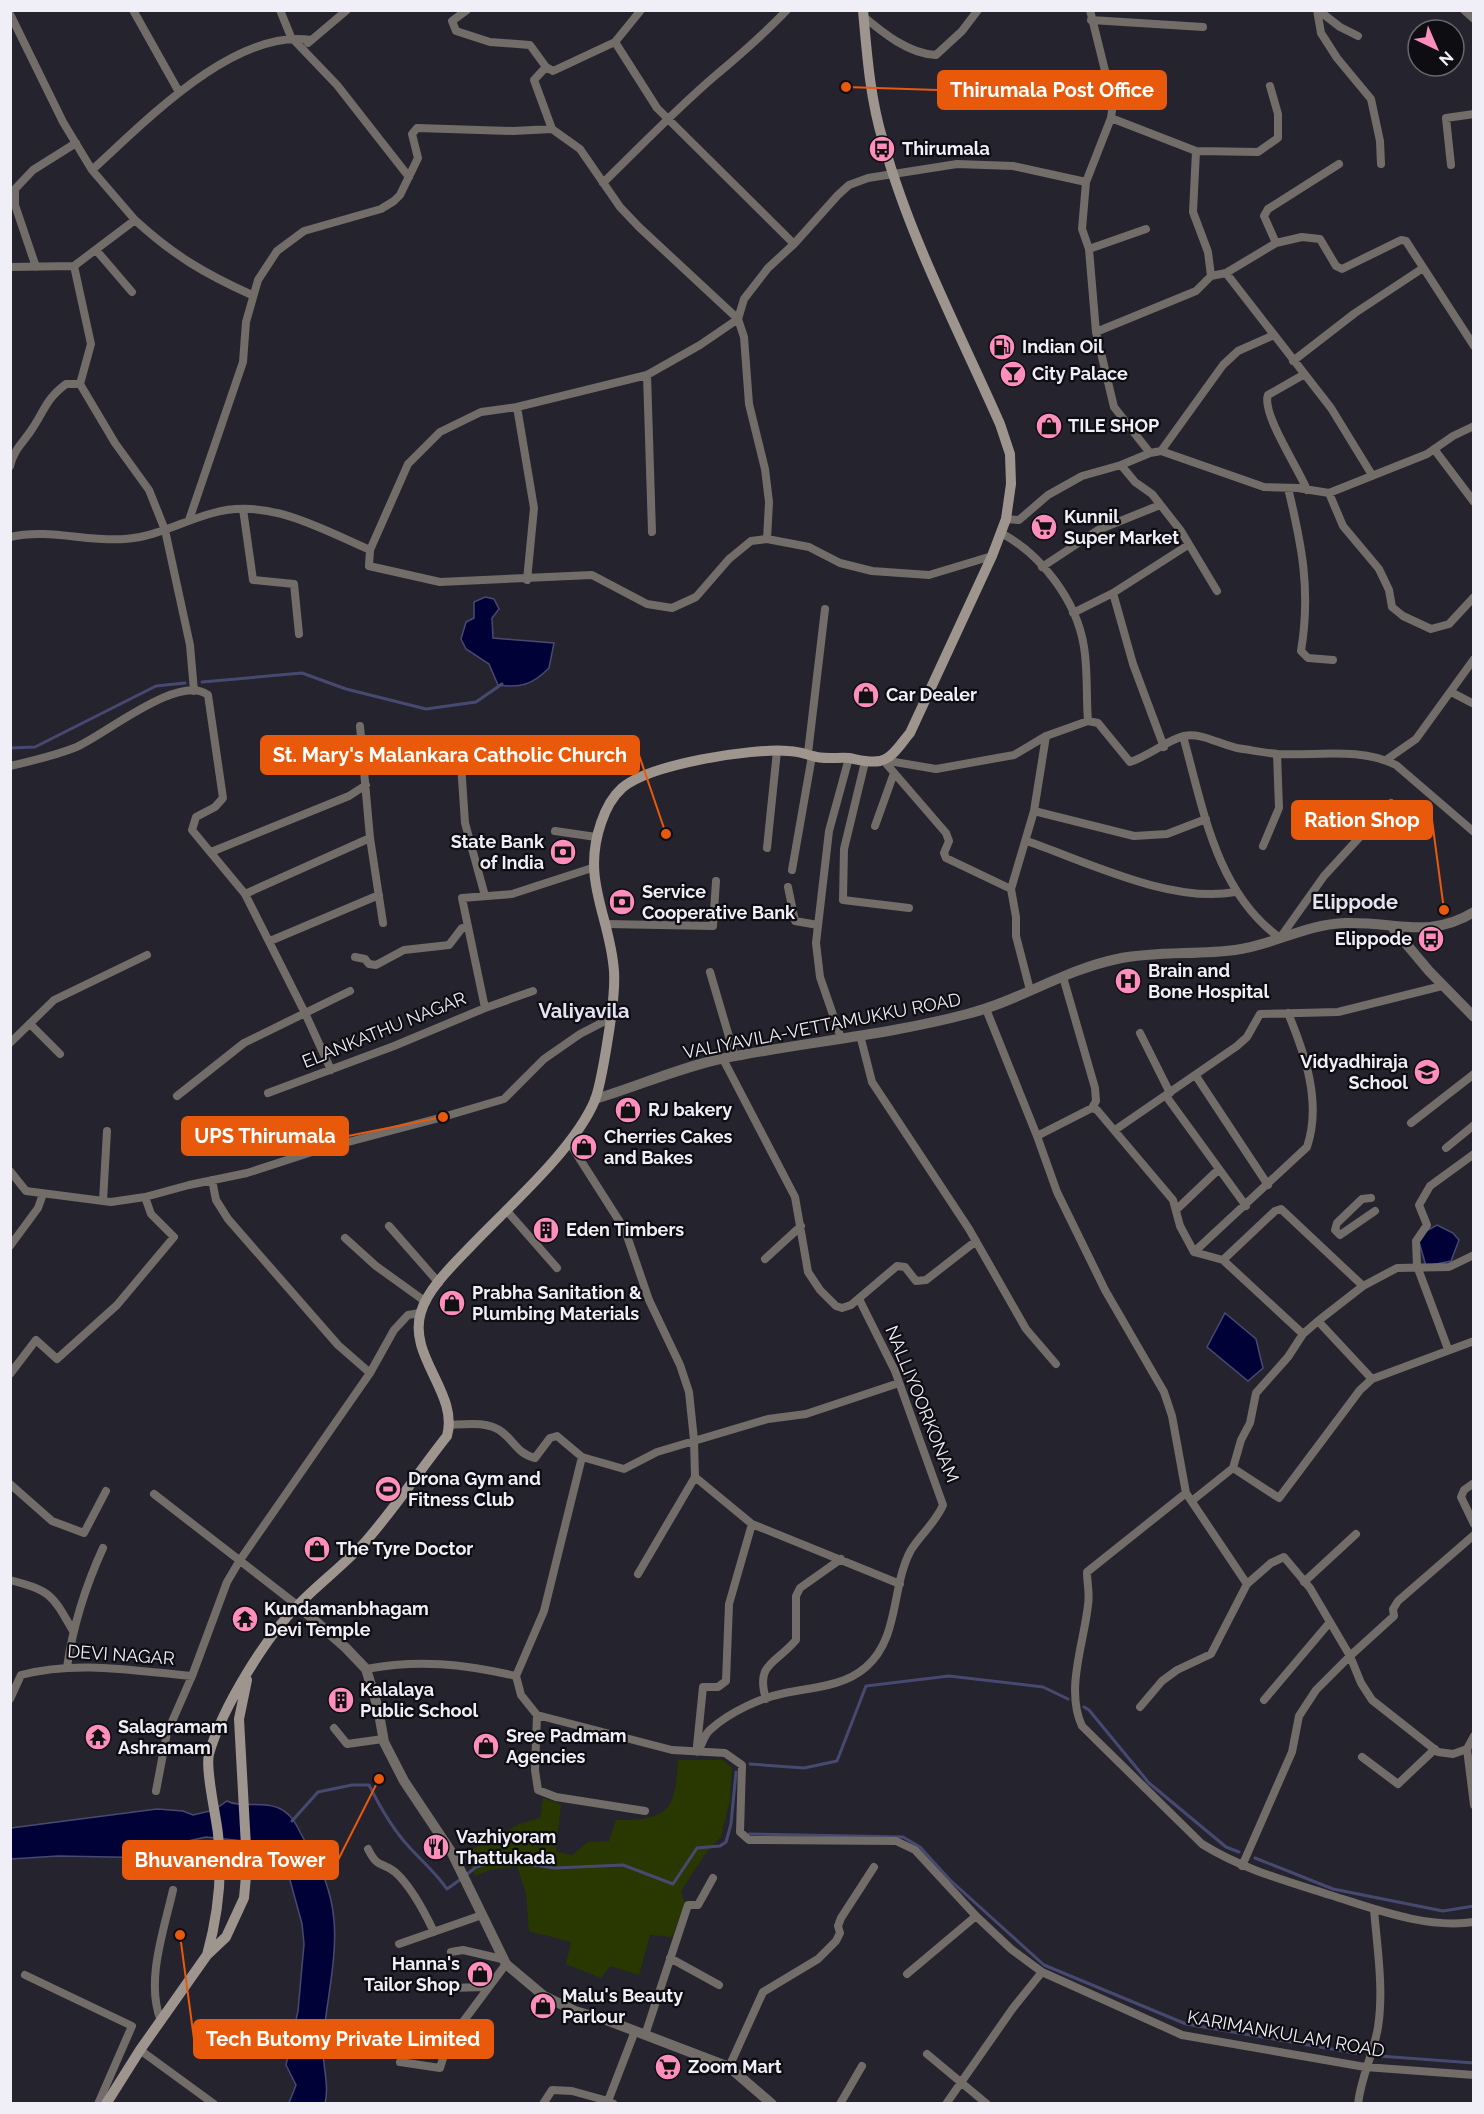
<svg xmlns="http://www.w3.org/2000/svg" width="1484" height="2114" font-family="Raleway,sans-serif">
  <rect width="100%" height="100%" fill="#25232e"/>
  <path fill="#293700" d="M678 1760H723L732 1768 730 1800 721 1837 705 1854 681 1891 685 1903 672 1937 650 1935 639 1975 610 1966 601 1978 566 1964 571 1942 529 1931 526 1893 517 1866 490 1870 475 1876 466 1853 519 1824 540 1818 543 1798 561 1804 556 1852 572 1855 588 1842 609 1841 616 1820C669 1820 675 1811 678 1760Z"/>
  <path fill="#000237" stroke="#484971" stroke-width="1.5" d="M485 597 494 599 499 609 492 618 493 638 554 643 549 668C532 685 521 688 498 685L489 664 466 649 461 639 466 622 474 618V602Z
    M1437 1225 1453 1233 1459 1240 1451 1261 1426 1266 1419 1242 1426 1231Z
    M1225 1313 1256 1339 1263 1368 1248 1381 1207 1347Z
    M227 1801C241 1809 267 1799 284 1811 295 1818 298 1830 305 1841 352 1912 331 1963 323 2040 321 2061 330 2084 325 2103H289L296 2085 286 2065 298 2011 304 1944 302 1924 290 1880 282 1864 269 1850 244 1841 206 1837 188 1841 164 1858 58 1856 11 1859V1828L157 1809 183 1811 193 1815 214 1810Z"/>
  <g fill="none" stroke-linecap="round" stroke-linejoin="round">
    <path stroke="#484971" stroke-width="3" d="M202 682 302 673 346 689 426 709 476 702 502 684
      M10 748 35 747 156 686 185 683
      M1084 1707 1089 1710 1149 1783 1226 1847 1239 1852
      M750 1764 804 1768 837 1761 866 1686 949 1676 1043 1687 1068 1699
      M292 1821 318 1792 352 1785H369C380 1807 393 1830 410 1848 424 1863 435 1872 447 1889L461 1879
      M749 1834 903 1837 920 1847 950 1880 1044 1965 1186 2024 1361 2054
      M1255 1858 1333 1889 1443 1911 1474 1906
      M466 1875 476 1867 498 1860 555 1868 623 1865 673 1884 697 1848 720 1846 726 1842 731 1824 736 1772
      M1379 2056 1474 2063"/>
    <path stroke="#726d68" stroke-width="8" d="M133 10 179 92
      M280 10 291 37 337 85 409 177
      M467 10 452 21 456 31 490 42 530 45 546 67 553 71 615 42 641 10
      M1090 10 1113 103 1111 118 1086 182 1082 229 1089 249 1096 332 1114 407 1150 453
      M1317 10 1321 33 1337 58 1371 99 1380 141 1381 164
      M1318 10 1340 27 1358 36
      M1464 10 1474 19
      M10 14 63 122 92 170C145 122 234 28 311 40
      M863 16C883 33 909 54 936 55L962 31 978 10
      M1091 20 1203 27
      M615 42 657 108 794 244
      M308 43 347 10
      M546 67 534 80 552 129
      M1111 118 1196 151 1258 152 1278 138V114L1270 86
      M1196 151 1193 212 1208 252 1211 276
      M1451 165 1446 118 1474 114
      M92 170 135 220 74 266 91 344 80 384 115 443 149 490 165 530 190 645 194 691
      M603 183C640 147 676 109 716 75 741 54 764 34 787 10
      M135 220C173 255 205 274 252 295
      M1276 243 1264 216 1268 209 1339 164
      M1089 249 1146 229
      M96 250 132 292
      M10 267 74 266
      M36 267 15 205V189L33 170 76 143
      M1226 273 1331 408 1372 475
      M1096 332 1196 291 1211 276 1226 273 1276 243 1302 237 1320 239 1336 266 1342 269 1401 240 1406 241 1474 346
      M1293 361 1355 313 1423 268
      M647 375 652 532
      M1303 375 1268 395C1261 413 1299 469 1307 490
      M1434 449 1474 502
      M1161 451 1223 365 1238 351 1274 335
      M1121 465 1135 482 1152 494 1181 531 1217 591
      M10 466C14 449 23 443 32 429 45 410 45 400 66 384H80
      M1288 488C1302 546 1311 591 1301 651L1308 658 1333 660
      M1329 493 1343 526 1379 569 1389 590 1392 607 1403 616 1431 629 1449 624 1474 597
      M243 509 253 580 294 584 299 634
      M1006 519 1019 520 1048 495 1082 476 1121 465 1150 453 1161 451 1264 487 1298 488 1329 493 1427 454 1453 436 1474 426
      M189 520 243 362 246 322 258 280 277 251 304 231 381 209 394 201 400 195 418 158 412 134 417 128 513 131 552 129 580 149 620 207 639 227 738 319 744 337 749 404 765 469 769 502 767 539
      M1001 533C1041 554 1077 601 1084 647 1088 671 1086 697 1088 721
      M10 537C48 528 87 542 125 539 156 537 183 521 213 513 268 497 321 529 370 550L369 566 440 582 592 575 647 604 672 608 696 597 729 559 751 541 767 539 809 547 840 563 872 571 929 575 992 556
      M370 550 408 464 440 432 481 412 517 407
      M1042 567 1098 530 1160 505
      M527 580 534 508 517 407 647 375 700 345 738 319 744 299 768 268 794 244 838 195 849 185 868 178 957 164 1013 166 1086 182
      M1113 593 1133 664 1164 747
      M1073 613 1113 593 1188 545
      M1451 692 1474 704
      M360 726 370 838 383 923
      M1183 736C1203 808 1216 892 1280 938L1324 876 1391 803
      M460 749 465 823 485 896
      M808 753 825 609
      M883 760 936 769 1014 755 1046 736 1088 721 1098 723 1130 762C1149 756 1167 740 1184 736 1201 732 1221 745 1237 748 1251 750 1265 753 1278 754 1317 756 1360 747 1396 765L1474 832
      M883 760 946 833 949 841 944 853 946 858 1011 889
      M1386 760 1416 739 1474 659
      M865 762 844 849 843 900 909 908
      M10 766C32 761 53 756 74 748 101 738 179 672 208 695L223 798 215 807 196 817 192 830 245 894 305 1013 331 1070
      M1034 811 1134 836 1167 834 1206 819
      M875 826 894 773
      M555 831 596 837
      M1027 841C1087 862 1172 904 1235 892
      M1263 846 1279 808 1277 754
      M767 848 777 751
      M211 852 349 796 366 785
      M792 870 812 756
      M788 887 795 921 818 925
      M245 894 370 838
      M606 924 713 926 716 881
      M270 941 379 895
      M355 957 365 959 369 964 376 965 404 950 449 945 462 928H468
      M710 972 735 1057
      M1063 977 1095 1088 1096 1101 1092 1108
      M1030 990 1016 936V917L1011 889 1034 811 1046 736
      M485 1008 533 991
      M986 1009 1037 1136 1057 1192 1105 1290 1164 1392 1172 1416 1186 1493 1247 1584 1211 1654 1177 1670 1162 1681 1140 1707
      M30 1024 60 1054
      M1140 1033 1170 1093
      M860 1035 872 1082 969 1229 1026 1329 1056 1364
      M841 1038 820 977 816 943 829 831 849 758
      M10 1043 54 1000 147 955
      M723 1059 795 1197 808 1272 820 1290 836 1306 842 1308 851 1305 897 1266 905 1267 916 1281 926 1280 976 1241
      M1196 1076 1268 1185
      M268 1093 394 1046 485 1008 462 898 512 894 592 868
      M177 1096 244 1043 350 991
      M1166 1096 1246 1206
      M1411 1123 1474 1074
      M1115 1130 1237 1046 1247 1037 1260 1014 1338 1012 1442 986
      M1037 1136 1092 1108 1097 1110 1173 1200 1180 1226 1194 1252 1223 1260 1303 1334
      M569 1142 625 1230 649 1300 680 1365 689 1392 694 1440 695 1477 638 1574
      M1446 1148 1474 1125
      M10 1171 26 1191 111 1202 145 1197 189 1185 247 1173 318 1150 443 1117 504 1099 544 1059 580 1034 611 1018
      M212 1180 216 1200 228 1219 338 1345 370 1373
      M1371 1198 1362 1199 1337 1223 1335 1230 1340 1235 1375 1211
      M103 1201 107 1131
      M506 1210 557 1268
      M1176 1210 1219 1169
      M389 1226 439 1283
      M345 1238 376 1266 426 1302
      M10 1246 38 1208 43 1194
      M1194 1252 1307 1147C1322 1103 1305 1054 1288 1013
      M765 1259 801 1226
      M1223 1260 1275 1211 1281 1209 1363 1286
      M1318 1321 1372 1379
      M1448 1349 1417 1266 1416 1241 1427 1225 1419 1205 1430 1186 1474 1154
      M10 1374 36 1340 57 1359 117 1305 174 1237 151 1214 145 1197
      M450 1425C467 1424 488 1421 502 1432 515 1442 518 1454 535 1458L550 1438 557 1436 582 1457 624 1469 657 1452 768 1419 806 1414 899 1383
      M1233 1468 1241 1440 1250 1423 1256 1393 1288 1357 1303 1334 1318 1321 1363 1286 1397 1268 1449 1267 1474 1255
      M695 1477 752 1524 900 1584
      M1474 1483 1464 1490 1461 1497 1474 1524
      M10 1484 52 1521 84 1533 106 1491
      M1186 1493 1087 1572C1087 1583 1090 1594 1088 1605 1084 1643 1065 1690 1082 1726L1202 1844C1242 1869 1286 1881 1330 1895 1375 1909 1426 1929 1474 1922
      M154 1494 297 1605
      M1193 1500 1233 1468 1279 1498 1360 1390 1372 1379 1474 1341
      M10 1580C51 1591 52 1594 73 1631
      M1304 1582 1356 1534
      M1247 1584 1271 1563 1284 1557 1310 1588 1350 1656 1394 1616 1393 1609 1398 1601 1474 1535
      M67 1667C73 1626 86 1585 103 1548
      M366 1669C419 1659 463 1664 516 1676L521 1695 537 1715 672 1750 725 1753 742 1765 740 1832 749 1840 896 1841 915 1850 976 1916 1011 1949 1042 1972 1182 2035 1365 2067 1474 2075
      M516 1676 544 1611 582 1457
      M10 1699 21 1675C77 1660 135 1671 192 1676L227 1582 240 1560 370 1373 394 1330 408 1315 420 1313
      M766 1699C755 1663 776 1664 796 1640V1596L800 1588 841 1559
      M1264 1700 1330 1622
      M537 1715 535 1770 538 1790 556 1797 645 1811
      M334 1728 347 1744 383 1739
      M1474 1736 1467 1749 1474 1805
      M697 1746 703 1687H718L726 1681 729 1604 752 1524
      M697 1752C703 1745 703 1735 711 1729 730 1712 760 1698 785 1693 813 1687 843 1687 866 1667 900 1638 891 1586 911 1550 921 1534 936 1522 943 1505L895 1371 859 1299
      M1362 1757 1398 1784 1435 1749
      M156 1791 167 1733 192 1676
      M368 1849C378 1869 381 1861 395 1872 411 1886 425 1913 434 1932
      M1242 1866 1292 1752 1299 1716 1316 1690 1350 1656 1361 1683 1372 1700 1438 1752 1453 1754 1467 1749
      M399 1944 482 1915
      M451 1952 463 1950 502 1959
      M670 1958 719 1985
      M907 1974 976 1916
      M25 1975 132 2026 98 2104
      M447 1988 488 1987
      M161 2021C145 1982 164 1930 173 1890
      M645 2035 688 1905H698L713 1878
      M140 2050 214 2104
      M927 2054 987 2104
      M400 2062 440 2068 448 2042 506 1964
      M729 2067 763 1992 818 1959 836 1941 840 1933 838 1926 841 1918 874 1867
      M543 2104 552 2090 572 2091 608 2101
      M614 2104 608 2101 635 2031
      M840 2104 862 2066
      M946 2104 1013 2008 1042 1972
      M1358 2104C1361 2076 1374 2053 1378 2027 1384 1989 1377 1947 1374 1909"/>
    <path stroke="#726d68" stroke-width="10" d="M1392 927 1429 971 1474 1017
      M595 1099C639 1086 680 1067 725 1058 806 1042 888 1035 967 1014 1019 1001 1064 970 1117 959 1155 951 1196 955 1235 950 1273 945 1307 924 1345 923 1394 921 1428 940 1474 912
      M297 1605 346 1648 366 1669 378 1708 384 1742 404 1781 452 1853 506 1964 544 1996 575 2011 609 2021 729 2067 772 2104"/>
    <path stroke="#9e968e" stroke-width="10" d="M207 1955C218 1915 223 1876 218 1834 216 1815 205 1769 209 1754 222 1708 266 1636 300 1603 321 1582 346 1563 366 1541 395 1508 420 1470 447 1436 459 1393 407 1356 421 1312 428 1288 454 1264 471 1246 509 1206 574 1150 595 1100 602 1081 608 1038 611 1018 613 1003 615 986 614 971 610 916 581 881 601 823 605 811 612 797 622 788 650 764 751 748 788 751 797 751 805 754 813 756 823 760 838 757 849 758 860 760 869 763 880 761 893 758 902 742 910 733L992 556 1006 519 1011 484 1010 454 1000 424C959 331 910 239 883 141 870 98 867 55 863 10
      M106 2104 140 2050 207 1955 226 1937 244 1898 247 1865 239 1719 247 1680"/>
  </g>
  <defs>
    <symbol id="bus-disc" viewBox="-11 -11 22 22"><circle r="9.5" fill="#fe8ebc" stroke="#0e0d12"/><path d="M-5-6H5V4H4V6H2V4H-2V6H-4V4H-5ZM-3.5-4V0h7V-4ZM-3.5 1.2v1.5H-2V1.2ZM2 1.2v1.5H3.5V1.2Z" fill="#111"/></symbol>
    <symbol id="fuel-disc" viewBox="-11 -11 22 22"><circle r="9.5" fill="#fe8ebc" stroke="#0e0d12"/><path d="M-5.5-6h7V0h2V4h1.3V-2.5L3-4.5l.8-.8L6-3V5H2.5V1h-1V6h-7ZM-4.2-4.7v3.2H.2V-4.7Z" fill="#111"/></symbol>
    <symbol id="bar-disc" viewBox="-11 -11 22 22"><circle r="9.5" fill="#fe8ebc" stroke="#0e0d12"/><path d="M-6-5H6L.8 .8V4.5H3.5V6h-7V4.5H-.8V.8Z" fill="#111"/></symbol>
    <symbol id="shop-disc" viewBox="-11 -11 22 22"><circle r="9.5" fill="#fe8ebc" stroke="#0e0d12"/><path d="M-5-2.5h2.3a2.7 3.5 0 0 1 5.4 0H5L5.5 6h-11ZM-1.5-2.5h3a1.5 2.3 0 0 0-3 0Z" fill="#111"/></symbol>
    <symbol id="supermarket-disc" viewBox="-11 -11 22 22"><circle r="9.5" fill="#fe8ebc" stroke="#0e0d12"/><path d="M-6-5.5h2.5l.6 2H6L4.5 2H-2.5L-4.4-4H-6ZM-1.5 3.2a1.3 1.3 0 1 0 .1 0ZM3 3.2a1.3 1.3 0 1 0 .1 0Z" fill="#111"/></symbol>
    <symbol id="bank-disc" viewBox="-11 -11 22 22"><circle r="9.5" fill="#fe8ebc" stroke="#0e0d12"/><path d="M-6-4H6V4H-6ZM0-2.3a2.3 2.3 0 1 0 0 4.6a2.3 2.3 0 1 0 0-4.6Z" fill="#111"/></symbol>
    <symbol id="hospital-disc" viewBox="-11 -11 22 22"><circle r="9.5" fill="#fe8ebc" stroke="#0e0d12"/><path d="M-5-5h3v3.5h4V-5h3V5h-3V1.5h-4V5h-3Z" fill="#111"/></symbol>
    <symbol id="school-disc" viewBox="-11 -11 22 22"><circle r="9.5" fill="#fe8ebc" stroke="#0e0d12"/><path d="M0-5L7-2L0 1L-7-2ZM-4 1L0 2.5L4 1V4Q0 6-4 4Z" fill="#111"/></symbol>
    <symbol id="building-disc" viewBox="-11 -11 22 22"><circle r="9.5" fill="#fe8ebc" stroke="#0e0d12"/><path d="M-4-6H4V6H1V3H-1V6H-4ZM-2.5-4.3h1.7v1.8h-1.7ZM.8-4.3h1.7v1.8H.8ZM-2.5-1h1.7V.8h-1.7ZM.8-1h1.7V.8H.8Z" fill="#111"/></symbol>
    <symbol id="stadium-disc" viewBox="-11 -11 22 22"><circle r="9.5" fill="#fe8ebc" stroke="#0e0d12"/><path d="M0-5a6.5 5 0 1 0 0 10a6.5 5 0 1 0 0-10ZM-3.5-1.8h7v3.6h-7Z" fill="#111"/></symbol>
    <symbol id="temple-disc" viewBox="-11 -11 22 22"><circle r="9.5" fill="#fe8ebc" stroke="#0e0d12"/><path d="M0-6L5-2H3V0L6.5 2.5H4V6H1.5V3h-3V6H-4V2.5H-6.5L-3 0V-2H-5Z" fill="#111"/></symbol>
    <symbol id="restaurant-disc" viewBox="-11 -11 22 22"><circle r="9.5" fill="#fe8ebc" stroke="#0e0d12"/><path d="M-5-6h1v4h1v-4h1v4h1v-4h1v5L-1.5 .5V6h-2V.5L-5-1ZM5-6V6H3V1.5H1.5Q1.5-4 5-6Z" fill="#111"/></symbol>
  </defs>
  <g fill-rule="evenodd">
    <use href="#bus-disc" x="867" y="134" width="30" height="30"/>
    <use href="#fuel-disc" x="987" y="332" width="30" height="30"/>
    <use href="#bar-disc" x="998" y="359" width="30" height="30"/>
    <use href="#shop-disc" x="1034" y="411" width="30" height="30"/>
    <use href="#supermarket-disc" x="1029" y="512" width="30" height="30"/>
    <use href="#shop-disc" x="851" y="680" width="30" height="30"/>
    <use href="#bank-disc" x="548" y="837" width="30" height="30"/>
    <use href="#bank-disc" x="607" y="887" width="30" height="30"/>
    <use href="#bus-disc" x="1416" y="924" width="30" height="30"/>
    <use href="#hospital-disc" x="1113" y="966" width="30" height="30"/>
    <use href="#school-disc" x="1412" y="1057" width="30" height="30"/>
    <use href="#shop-disc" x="613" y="1095" width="30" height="30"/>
    <use href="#shop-disc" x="569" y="1132" width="30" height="30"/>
    <use href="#building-disc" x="531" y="1215" width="30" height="30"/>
    <use href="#shop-disc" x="437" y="1288" width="30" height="30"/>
    <use href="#stadium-disc" x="373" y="1474" width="30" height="30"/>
    <use href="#shop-disc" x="302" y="1534" width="30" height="30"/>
    <use href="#temple-disc" x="230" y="1604" width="30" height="30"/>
    <use href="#building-disc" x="326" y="1685" width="30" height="30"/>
    <use href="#temple-disc" x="83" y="1722" width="30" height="30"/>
    <use href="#shop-disc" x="471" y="1731" width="30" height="30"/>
    <use href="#restaurant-disc" x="421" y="1832" width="30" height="30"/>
    <use href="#shop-disc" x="465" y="1959" width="30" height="30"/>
    <use href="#shop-disc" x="528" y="1991" width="30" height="30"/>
    <use href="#supermarket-disc" x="653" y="2052" width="30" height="30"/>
  </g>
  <g text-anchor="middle" stroke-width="4.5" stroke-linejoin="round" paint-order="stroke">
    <g font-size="18" font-weight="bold" fill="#f0eff7" stroke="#0e0d12" text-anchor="start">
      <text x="902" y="155">Thirumala</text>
      <text x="1022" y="353">Indian Oil</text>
      <text x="1032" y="380">City Palace</text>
      <text x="1068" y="432">TILE SHOP</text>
      <text x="1064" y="523">Kunnil<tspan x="1064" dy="21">Super Market</tspan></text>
      <text x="886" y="701">Car Dealer</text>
      <text x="544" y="848" text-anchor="end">State Bank<tspan x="544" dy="21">of India</tspan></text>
      <text x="642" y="898">Service<tspan x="642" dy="21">Cooperative Bank</tspan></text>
      <text x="1412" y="945" text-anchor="end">Elippode</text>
      <text x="1148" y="977">Brain and<tspan x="1148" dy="21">Bone Hospital</tspan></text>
      <text x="1408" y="1068" text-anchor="end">Vidyadhiraja<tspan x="1408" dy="21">School</tspan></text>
      <text x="648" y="1116">RJ bakery</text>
      <text x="604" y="1143">Cherries Cakes<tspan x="604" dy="21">and Bakes</tspan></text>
      <text x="566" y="1236">Eden Timbers</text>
      <text x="472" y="1299">Prabha Sanitation &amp;<tspan x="472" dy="21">Plumbing Materials</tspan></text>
      <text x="408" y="1485">Drona Gym and<tspan x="408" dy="21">Fitness Club</tspan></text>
      <text x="336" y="1555">The Tyre Doctor</text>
      <text x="264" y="1615">Kundamanbhagam<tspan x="264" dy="21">Devi Temple</tspan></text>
      <text x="360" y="1696">Kalalaya<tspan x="360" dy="21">Public School</tspan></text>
      <text x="118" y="1733">Salagramam<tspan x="118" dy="21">Ashramam</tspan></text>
      <text x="506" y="1742">Sree Padmam<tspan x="506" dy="21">Agencies</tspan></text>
      <text x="456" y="1843">Vazhiyoram<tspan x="456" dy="21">Thattukada</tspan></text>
      <text x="460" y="1970" text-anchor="end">Hanna's<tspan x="460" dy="21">Tailor Shop</tspan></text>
      <text x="562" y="2002">Malu's Beauty<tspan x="562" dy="21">Parlour</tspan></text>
      <text x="688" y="2073">Zoom Mart</text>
    </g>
    <g font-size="18" fill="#f0eff7" stroke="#0e0d12">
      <text transform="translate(822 1026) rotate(-11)" y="6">VALIYAVILA-VETTAMUKKU ROAD</text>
      <text transform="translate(384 1030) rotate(-22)" y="6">ELANKATHU NAGAR</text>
      <text transform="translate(922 1404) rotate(68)" y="6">NALLIYOORKONAM</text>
      <text transform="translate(121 1655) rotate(4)" y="6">DEVI NAGAR</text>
      <text transform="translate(1286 2034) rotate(10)" y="6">KARIMANKULAM ROAD</text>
    </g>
    <g font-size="20" font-weight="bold" fill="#e4e2f2" stroke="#0e0d12">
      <text x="1355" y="909">Elippode</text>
      <text x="584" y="1018">Valiyavila</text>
    </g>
  </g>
  <path fill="none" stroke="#e8590c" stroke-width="2" d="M846 87L938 90M666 834L639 755M1444 910L1432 820M443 1117L348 1136M379 1779L338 1860M180 1935L194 2039"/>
  <g fill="#e8590c" stroke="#0e0d12" stroke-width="2">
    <circle cx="846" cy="87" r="6"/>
    <circle cx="666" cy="834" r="6"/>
    <circle cx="1444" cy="910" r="6"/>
    <circle cx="443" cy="1117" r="6"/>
    <circle cx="379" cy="1779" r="6"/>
    <circle cx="180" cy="1935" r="6"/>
  </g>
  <g fill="#e8590c" stroke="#e8590c" stroke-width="2">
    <rect x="938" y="71" width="228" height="38" rx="6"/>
    <rect x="261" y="736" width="378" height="38" rx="6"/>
    <rect x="1292" y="801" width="140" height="38" rx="6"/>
    <rect x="182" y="1117" width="166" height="38" rx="6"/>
    <rect x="123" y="1841" width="215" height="38" rx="6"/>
    <rect x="194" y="2020" width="299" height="38" rx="6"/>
  </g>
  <g font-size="20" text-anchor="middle" font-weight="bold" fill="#fff">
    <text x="1052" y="97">Thirumala Post Office</text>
    <text x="450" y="762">St. Mary's Malankara Catholic Church</text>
    <text x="1362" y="827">Ration Shop</text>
    <text x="265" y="1143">UPS Thirumala</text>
    <text x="230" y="1867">Bhuvanendra Tower</text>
    <text x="343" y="2046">Tech Butomy Private Limited</text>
  </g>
  <rect width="1484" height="2114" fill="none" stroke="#f0eff7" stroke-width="24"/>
  <g transform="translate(1436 48) rotate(136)"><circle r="28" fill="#0e0d12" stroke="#68676e" stroke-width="1.5"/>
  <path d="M0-4.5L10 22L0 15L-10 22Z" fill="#fe8ebc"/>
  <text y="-9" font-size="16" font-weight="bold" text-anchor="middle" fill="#f0eff7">N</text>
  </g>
</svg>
